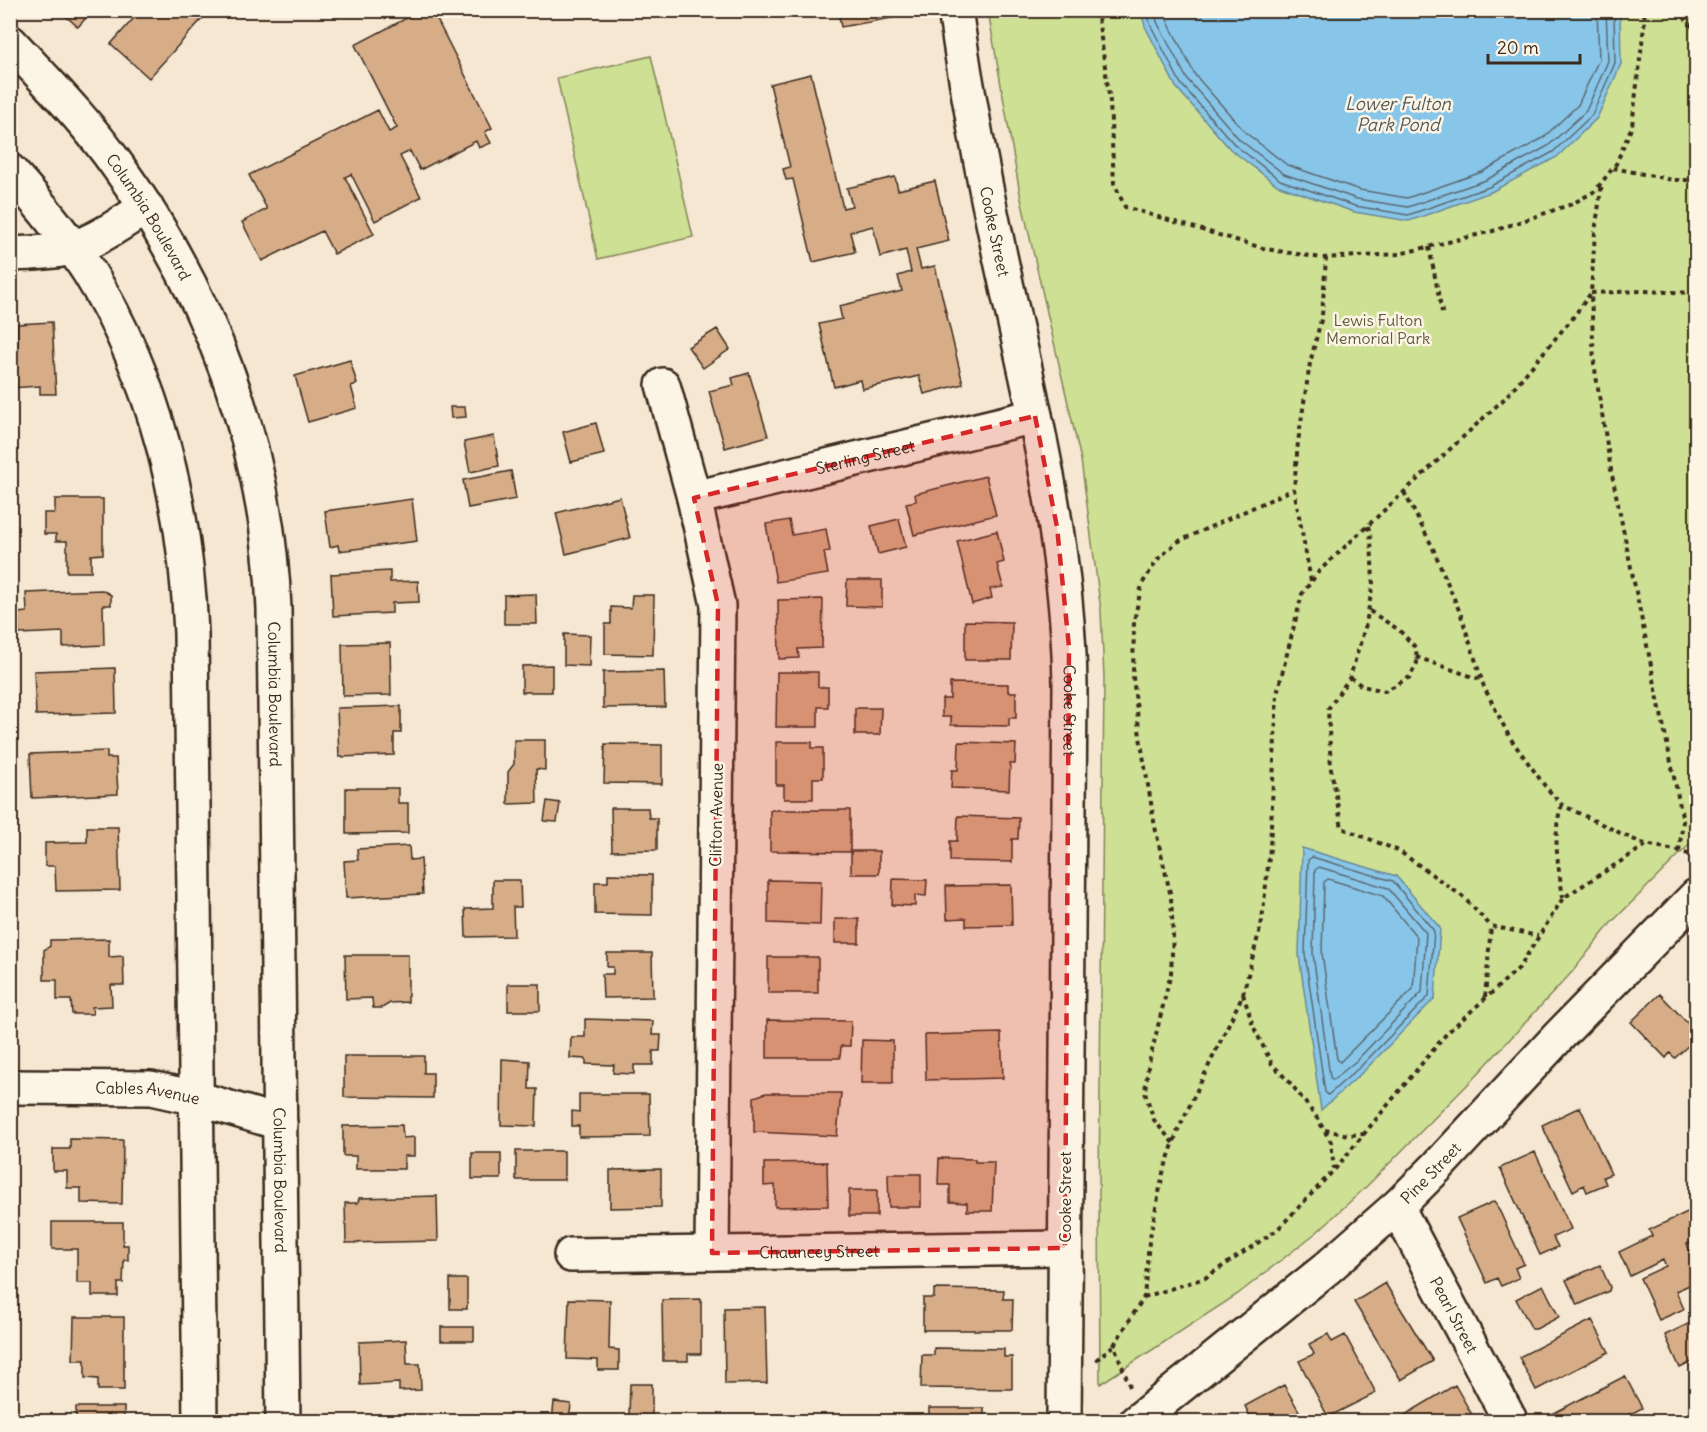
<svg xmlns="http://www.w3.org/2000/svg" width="1707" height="1432" font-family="Delius,sans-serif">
  <rect width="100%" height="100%" fill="#f5e7d2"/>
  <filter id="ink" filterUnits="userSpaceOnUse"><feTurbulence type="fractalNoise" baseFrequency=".0167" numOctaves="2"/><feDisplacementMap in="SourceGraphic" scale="12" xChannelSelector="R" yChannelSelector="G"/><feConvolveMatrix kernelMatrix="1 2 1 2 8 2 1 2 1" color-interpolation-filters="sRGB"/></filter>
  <g filter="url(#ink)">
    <path fill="#cde094" stroke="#848559" stroke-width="1.5" d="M988 11H1696V838L1611 923 1573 971 1473 1079 1366 1187 1317 1232 1238 1294 1100 1384 1099 1190 1104 678 1101 611 1081 460 1021 199Z
      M651 56 693 237 598 259 557 78Z"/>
    <path fill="#88c6e9" stroke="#698898" stroke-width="1.5" d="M1141 11H1620L1621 64 1597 118 1557 157 1491 192 1409 221 1354 212 1277 185 1230 149 1176 87 1145 26Z
      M1302 848 1396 876 1440 928 1435 998 1365 1070 1321 1110 1299 955Z"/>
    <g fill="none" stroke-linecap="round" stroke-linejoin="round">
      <path stroke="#5a686f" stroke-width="1.5" d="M1147 10 1150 24 1181 84 1235 145 1280 180 1355 206 1408 215 1489 187 1553 152 1592 115 1615 63 1614 10
        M1155 10 1157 22 1187 79 1240 140 1284 174 1357 199 1408 207 1486 180 1548 146 1586 111 1608 61 1606 10
        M1164 10 1166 18 1195 75 1246 133 1287 165 1360 190 1407 198 1482 172 1543 138 1578 105 1599 59 1597 10
        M1312 857 1393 881 1434 931 1429 996 1361 1066 1328 1095 1325 1092 1305 954 1308 860Z
        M1319 867 1388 888 1426 933 1422 992 1356 1061 1333 1080 1330 1077 1313 954 1315 870Z
        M1328 879 1383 896 1417 937 1413 989 1340 1062 1337 1059 1322 953 1324 882Z"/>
    </g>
    <path fill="#d7ad88" stroke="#3b2a1e" stroke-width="1.5" d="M59 10H93L78 27Z
      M141 10H210L149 78 111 44Z
      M422 10H432L492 128 485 132 491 143 479 148 476 141 420 170 410 151 400 156 421 197 375 221 351 174 345 177 374 234 334 254 322 231 262 261 242 222 267 209 249 175 378 110 389 132 397 128 355 45Z
      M838 10H897L898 17 841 27Z
      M811 74 843 208 852 206 847 188 895 177 898 190 935 181 949 241 916 249 921 269 935 266 963 384 924 394 919 376 862 389 860 380 834 387 819 324 842 319 839 306 902 291 898 276 911 272 906 250 880 257 873 226 850 232 855 252 813 262 793 179 786 180 783 169 790 167 770 84Z
      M52 322 56 394H40V386L10 388V350H18L17 324Z
      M717 329 730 349 703 368 688 347Z
      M350 360 357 384 351 386 357 408 308 422 295 376Z
      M749 373 768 436 725 448 709 391 734 385 732 378Z
      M450 407H465L466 417 451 418Z
      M596 423 604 454 571 462 563 432Z
      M494 436 499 466 470 472 464 442Z
      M511 471 516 499 468 508 463 480Z
      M986 476 996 515 914 535 906 503 916 501 915 494Z
      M620 497 630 538 566 554 556 513Z
      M55 499H103V554L91 555V572H67V541H56V534H44V513H55Z
      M412 499 417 541 339 551 338 545 330 547 325 511Z
      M899 519 906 547 878 554 871 526Z
      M789 520 792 535 826 529 830 551 824 552 828 574 776 582 766 524Z
      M997 531 1004 562 997 564 1003 587 990 589 992 598 972 604 957 541Z
      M390 571V582L418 581 419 602 392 603V613L333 616 331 574Z
      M847 580H882V607L846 606Z
      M102 590 111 595V605H103L104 645 63 647V632L19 634 18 613 27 612 26 593Z
      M536 594 537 624H504V595Z
      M632 595H654L653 655 605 654V624H611V607L631 608Z
      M823 599 822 648 798 649 799 658 779 659 778 600Z
      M965 621 1012 622 1011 660H965Z
      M564 634 590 635 589 666 564 665Z
      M390 643 391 695 343 696 342 644Z
      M552 665V692H522V666Z
      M115 668 116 713 36 715 34 671Z
      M664 671 665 707 603 708V672Z
      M777 672H818V687H828V707H818V727H776Z
      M950 683 1008 684V692H1016V718H1009V726L951 725V717H942V699H950Z
      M401 706V733H394V755L339 757 337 708Z
      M855 708H881L880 735H855Z
      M514 740H545V770L536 769 537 803 508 804V772L514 764Z
      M776 742H812V748H823V778H813V799H784V785H776Z
      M959 742 1016 744 1015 764H1010L1009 790 951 788 952 770H958Z
      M605 744 662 745V784L604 783Z
      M107 751V758H116L118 794 32 798 30 754Z
      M346 788H398V803H408V833L346 834Z
      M547 801 560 803 557 822 544 821Z
      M611 808H648L649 818H657V850L612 851Z
      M770 810H850V851H879V874H851V852L770 851Z
      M958 816 1019 818 1018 839H1012V862L950 861V841H957Z
      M87 827H118L120 890 56 891 55 866H45V843L87 842Z
      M409 846 410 860 421 859 423 894 346 898 344 861 358 860 357 849Z
      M608 874 652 875V915L595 914V882H608Z
      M893 879 927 880 926 896 915 895V906L892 905Z
      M493 880H520L521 907H513L514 936 466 937 465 909 493 908Z
      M768 880 821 881 820 925 768 923Z
      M1011 885 1012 925 966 926V918L947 919 946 886Z
      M835 919H859V943H835Z
      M109 939V957L123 956 124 985H111L112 1006 92 1007 93 1014H72L71 1000H57V980H44V950L50 946V940Z
      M607 953H652L653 997 603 998 602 974H613V967H607Z
      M345 955H408V1002L390 1003 382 1008H373L372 998 346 999Z
      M768 957H818V993H768Z
      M508 984H540V1011H508Z
      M1660 994 1694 1030 1688 1035 1693 1041 1675 1058 1670 1053 1666 1058 1631 1022Z
      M585 1019 653 1021 652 1035H661L660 1051H653V1065H634V1074L613 1073 614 1065 586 1064V1059L570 1058 571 1037H585Z
      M767 1020 851 1021 850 1046H841L840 1058H767Z
      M1001 1033 1003 1078 926 1080 925 1035Z
      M862 1040 893 1041V1083H861Z
      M344 1056H424V1073H433V1098L344 1097Z
      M502 1059 530 1061 529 1089H537L536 1126 501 1125Z
      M766 1093H841L837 1136 754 1132V1097Z
      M579 1094H649L650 1136 579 1137V1126H572V1111L579 1112Z
      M1580 1107 1611 1174 1603 1177 1606 1184 1587 1192 1584 1185 1573 1191 1542 1125Z
      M402 1125 403 1138 414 1137V1156H404V1169H356V1156H343V1126Z
      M70 1139 123 1140 122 1204 81 1203V1188H67V1171H53V1149H70Z
      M516 1151H564V1180H516Z
      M1535 1152 1571 1229 1553 1237 1558 1247 1540 1255 1500 1168Z
      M472 1153H501V1179H472Z
      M939 1158 975 1159V1162H994L992 1211H967V1203L950 1202V1185H938Z
      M827 1162 828 1206 775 1207V1185L764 1186V1163Z
      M661 1169V1207L610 1208V1170Z
      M888 1174H921V1207H889Z
      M849 1190H877V1216H849Z
      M437 1196 438 1241 346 1243 345 1203H358L359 1198Z
      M1495 1201 1524 1264 1515 1268 1519 1278 1501 1286 1497 1278 1487 1283 1457 1218Z
      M1696 1208V1240L1687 1244 1696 1266V1282L1676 1291 1684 1309 1659 1320 1640 1278 1666 1266 1663 1260 1630 1276 1619 1252 1652 1236 1649 1230Z
      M52 1222H123V1245H128V1260H124L123 1283H118V1296H92V1283H77V1249H52Z
      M1600 1265 1610 1287 1609 1291 1578 1305 1566 1280Z
      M450 1279H467V1309H450Z
      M1385 1283 1433 1361 1401 1380 1354 1302Z
      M1543 1285 1559 1317 1536 1329H1532L1516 1299Z
      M934 1289 1004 1290 1003 1299H1013L1012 1330H923V1298H934Z
      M569 1299 610 1300 609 1349 619 1350V1370H598V1360L567 1359Z
      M701 1299V1354H688V1361H663L662 1300Z
      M765 1307 767 1383 725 1384 724 1308Z
      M74 1317H124V1390H98V1379L85 1378V1360H73Z
      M1592 1320 1609 1352 1536 1390 1519 1357Z
      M1690 1323 1696 1337V1360L1680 1368 1665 1335Z
      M441 1327H474V1341H441Z
      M1328 1334 1332 1342 1345 1335 1376 1393 1328 1417 1299 1361 1314 1354 1309 1344Z
      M406 1340 407 1364H420L421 1390 399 1391V1383L360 1385 359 1342Z
      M934 1348 1004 1349V1357H1012V1389L921 1388 922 1355H934Z
      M1625 1376 1642 1408 1616 1422H1556L1552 1414Z
      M630 1384H652V1416H629Z
      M1284 1385 1303 1418 1295 1422H1253L1245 1406Z
      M1455 1385 1475 1420 1472 1422H1393Z
      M554 1402 571 1404 569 1422H552Z
      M76 1407H124V1422H76Z
      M929 1408H984V1416H997V1422H929Z"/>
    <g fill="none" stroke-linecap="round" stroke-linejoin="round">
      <defs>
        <g id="street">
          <path id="s1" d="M10 42C47 82 86 121 117 165 211 295 268 449 274 609L283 1422"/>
          <path d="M10 171C39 203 66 236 89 272 156 380 186 507 191 633L200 1422"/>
          <path d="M10 254C31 253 52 253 72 248 98 240 123 222 146 207"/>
          <path d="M663 385 694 498 718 605 712 1253"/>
          <path id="s2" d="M694 498 1035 416"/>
          <path id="s3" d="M10 1087 151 1088 196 1098 280 1123"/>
          <path id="s4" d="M1397 1207 1511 1422"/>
          <path id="s5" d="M571 1255 1065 1248"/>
        </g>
        <g id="secondary">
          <path id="s6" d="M955 10C969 105 987 199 1008 292 1037 422 1068 551 1070 685L1064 1422"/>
          <path id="s7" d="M1136 1422 1326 1269 1399 1205 1437 1167 1560 1035 1696 896"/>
        </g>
      </defs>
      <use href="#street" stroke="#3b2a1e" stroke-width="38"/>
      <use href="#secondary" stroke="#3b2a1e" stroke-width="38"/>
      <path stroke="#3b2a1e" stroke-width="4" stroke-dasharray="4.5 4.5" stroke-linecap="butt" d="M1097 10 1110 102 1114 183 1125 207 1266 249 1322 258 1399 254 1493 231 1572 204 1595 191 1616 164 1632 126 1645 18 1643 10
        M1678 10 1696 31
        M1613 168 1673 180H1696
        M1429 247 1443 317
        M1404 492 1432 546 1461 615 1484 687 1510 738 1545 786 1562 805 1641 843 1679 851 1694 856
        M1368 526 1371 539 1373 582 1366 624 1350 677 1328 709 1331 769 1342 828 1399 851 1462 896 1491 926 1538 936
        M1311 581 1294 489 1298 442 1310 363 1322 316 1326 258
        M1416 657 1482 680
        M1350 677 1362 686 1385 691 1410 677 1417 663 1416 648 1399 630 1368 610
        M1562 805C1551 834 1559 868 1563 898
        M1679 851 1683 821 1611 470 1594 363 1591 293 1643 291 1696 293
        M1243 994 1253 1026 1272 1064 1292 1085 1317 1118 1331 1142 1334 1169
        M1485 997 1491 926
        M1325 1130 1348 1135 1364 1134
        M1173 1143 1154 1120 1145 1092 1148 1067 1171 973 1173 935 1171 897 1155 827 1140 737 1133 677 1134 621 1142 584 1158 559 1177 542 1294 489
        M1144 1297 1205 1278 1277 1230 1336 1168 1447 1033 1519 968 1563 898 1648 844
        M1096 1360 1114 1345
        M1130 1387 1114 1345 1144 1297 1149 1242 1163 1173 1178 1130 1243 994 1262 921 1270 848 1277 694 1302 594 1320 570 1505 398 1571 320 1591 293 1595 232 1602 183"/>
      <use href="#street" stroke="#fcf5e5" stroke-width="33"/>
      <use href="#secondary" stroke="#fcf5e5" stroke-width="33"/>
    </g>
  </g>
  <path fill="#d62828" fill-opacity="0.2" stroke="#d62828" stroke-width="4.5" stroke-dasharray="12 8" stroke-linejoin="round" d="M1035 416 1057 527 1069 647 1065 1248 712 1253 718 605 694 498Z"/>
  <g text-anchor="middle" stroke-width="5" stroke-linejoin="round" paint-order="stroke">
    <g font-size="16" fill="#3b2a1e" stroke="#fcf5e5">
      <text dy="6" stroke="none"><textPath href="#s1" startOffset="224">Columbia Boulevard</textPath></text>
      <text dy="6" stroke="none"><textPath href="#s6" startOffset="225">Cooke Street</textPath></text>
      <text dy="6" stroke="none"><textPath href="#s2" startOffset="176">Sterling Street</textPath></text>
      <text dy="6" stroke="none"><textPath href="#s1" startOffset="726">Columbia Boulevard</textPath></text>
      <text dy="6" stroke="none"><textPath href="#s6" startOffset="711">Cooke Street</textPath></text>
      <text transform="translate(716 815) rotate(-89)" y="6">Clifton Avenue</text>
      <text dy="6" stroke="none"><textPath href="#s3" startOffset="138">Cables Avenue</textPath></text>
      <text dy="6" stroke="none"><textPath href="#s7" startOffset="386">Pine Street</textPath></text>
      <text dy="6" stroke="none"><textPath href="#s1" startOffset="1212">Columbia Boulevard</textPath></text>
      <text transform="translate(1065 1197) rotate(-90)" y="6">Cooke Street</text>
      <text dy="6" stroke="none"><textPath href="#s5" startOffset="248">Chauncey Street</textPath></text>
      <text dy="6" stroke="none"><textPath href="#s4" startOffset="122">Pearl Street</textPath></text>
    </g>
    <g font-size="16" fill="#60583c" stroke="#fcf5e5">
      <text x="1378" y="326">Lewis Fulton<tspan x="1378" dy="18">Memorial Park</tspan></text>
    </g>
    <g font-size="18" font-style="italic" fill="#52595b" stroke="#fcf5e5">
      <text x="1398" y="110">Lower Fulton<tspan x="1398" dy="21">Park Pond</tspan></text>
    </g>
  </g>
  <rect width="1707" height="1432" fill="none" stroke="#fcf5e5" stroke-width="36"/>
  <rect x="18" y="18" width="1671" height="1396" fill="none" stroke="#3b2a1e" stroke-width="2" filter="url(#ink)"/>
  <path d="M1488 54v9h92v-9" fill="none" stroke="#3b2a1e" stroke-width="3"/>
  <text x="1497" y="54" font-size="18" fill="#3b2a1e" stroke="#fcf5e5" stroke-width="4.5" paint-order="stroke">20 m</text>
</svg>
